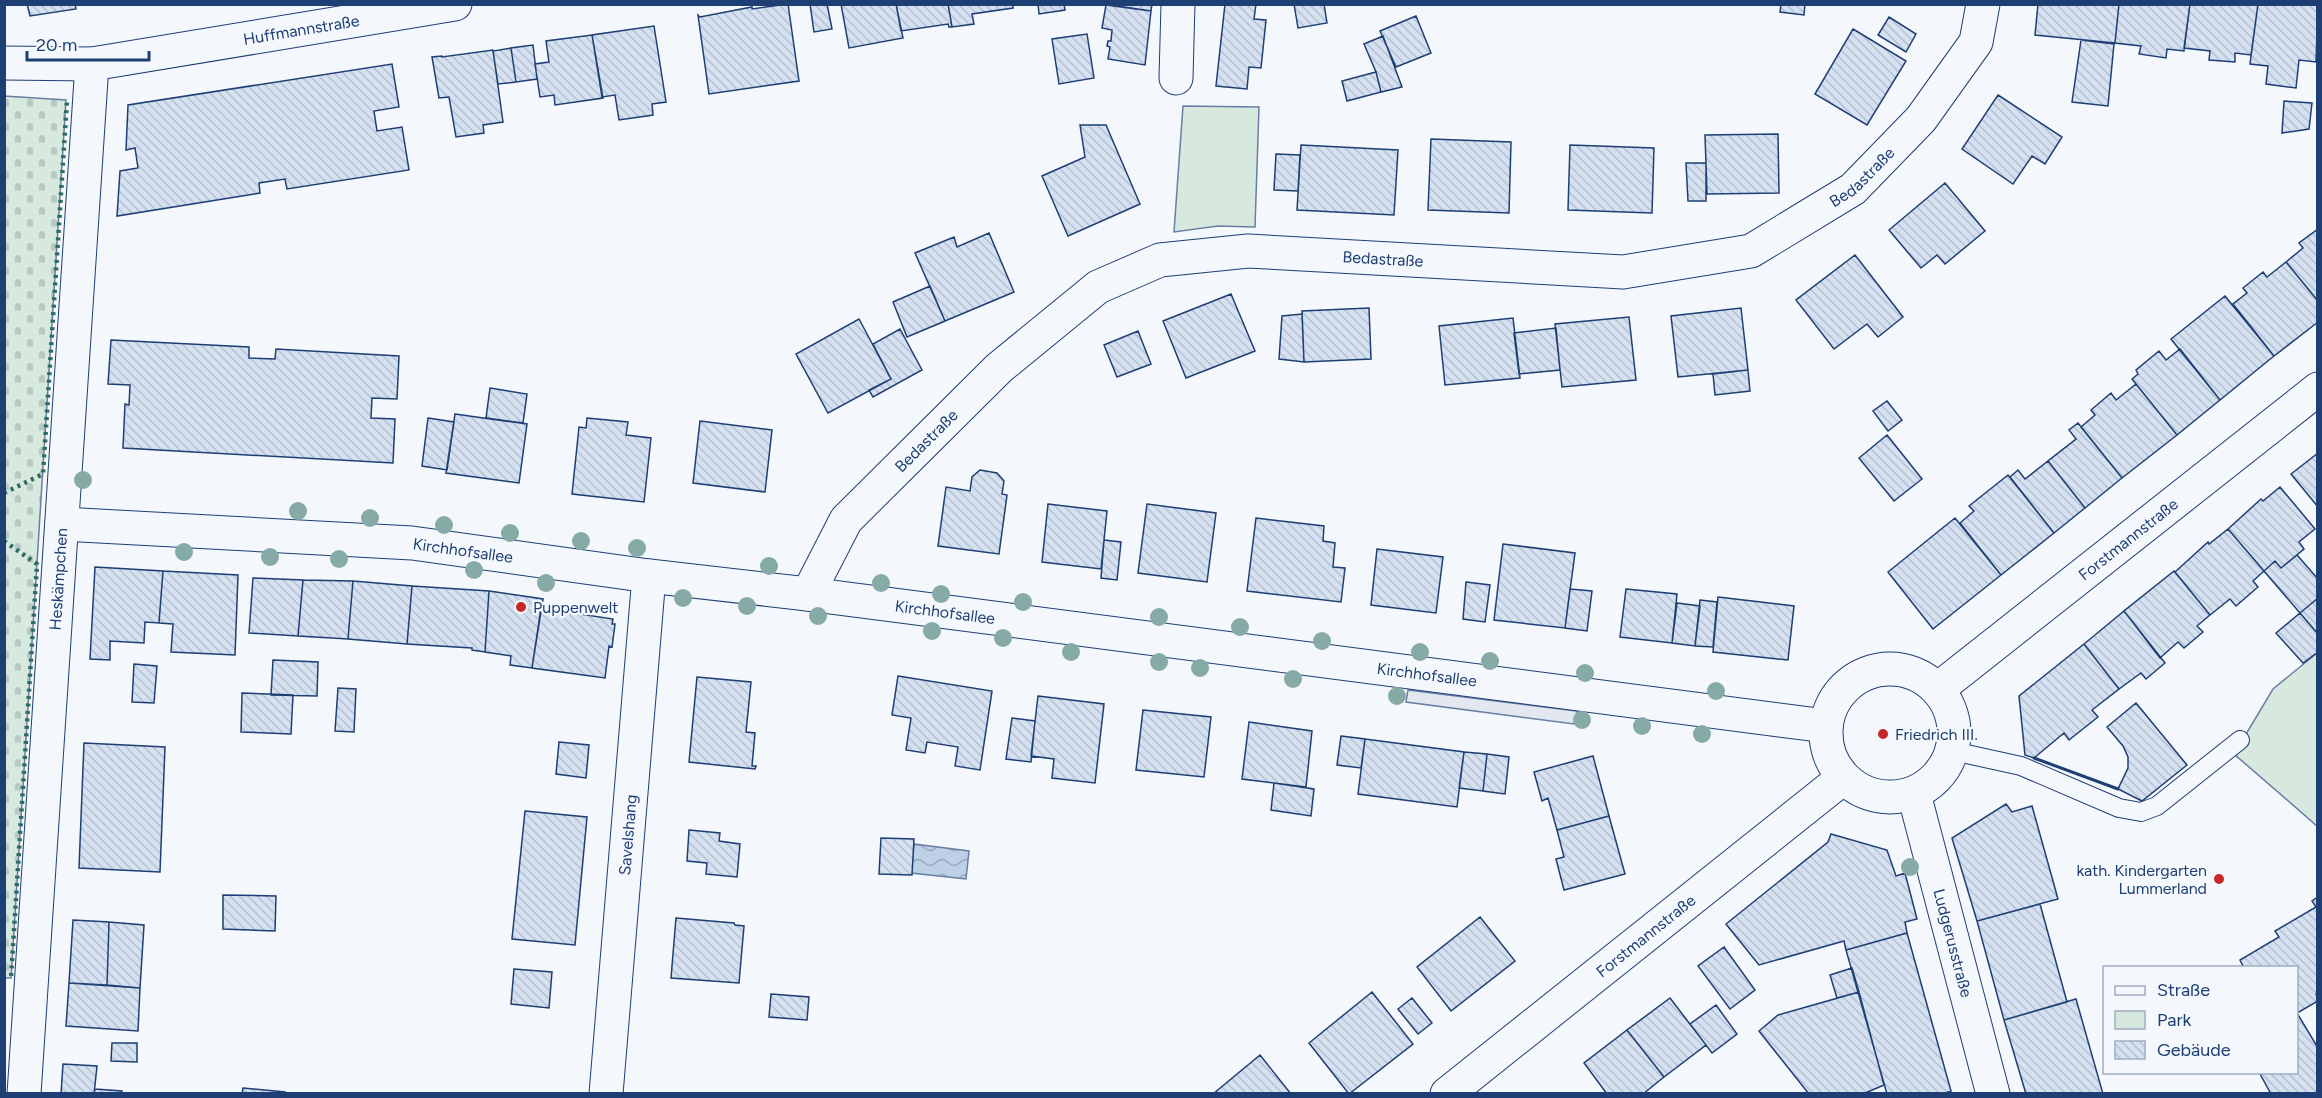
<svg xmlns="http://www.w3.org/2000/svg" width="2322" height="1098" font-family="Figtree,sans-serif">
  <defs>
    <pattern id="cemetery-stones" width="16" height="16" patternUnits="userSpaceOnUse" patternTransform="scale(1.5)"><rect width="16" height="16" fill="#d7e8df"/><path d="M2 7V4a2 2 0 0 1 4 0v3zM10 15v-3a2 2 0 0 1 4 0v3z" fill="#b8c8c3"/></pattern>
    <pattern id="water-waves" width="16" height="10" patternUnits="userSpaceOnUse" patternTransform="scale(1.5)"><rect width="16" height="10" fill="#bed0e5"/><path d="M0 5q4-4 8 0t8 0" fill="none" stroke="#9aaabe"/></pattern>
    <pattern id="building-back-hatch" width="6" height="6" patternUnits="userSpaceOnUse" patternTransform="scale(1.5)"><rect width="6" height="6" fill="#d5e0f0"/><path d="M-1 5l2 2M0 0l6 6M5-1l2 2" fill="none" stroke="#b6c1d1"/></pattern>
  </defs>
  <rect width="100%" height="100%" fill="#f4f7fb"/>
  <path fill="url(#cemetery-stones)" stroke="#687fa3" stroke-width="1.5" d="M4 96 66 100 11 978H4Z"/>
  <path fill="#d7e8df" stroke="#687fa3" stroke-width="1.5" d="M1183 106 1259 107 1255 227 1218 226 1174 232Z
    M2317 653V826L2234 754 2273 689Z"/>
  <path fill="#e3e8f0" stroke="#687fa3" stroke-width="1.5" d="M1408 690 1577 711 1574 724 1406 702Z"/>
  <path fill="url(#water-waves)" stroke="#687fa3" stroke-width="1.5" d="M914 844 969 851 966 879 911 873Z"/>
  <path fill="url(#building-back-hatch)" stroke="#1d3f73" stroke-width="1.5" d="M27 4H75L76 9 30 16Z
    M788 4 799 81 709 94 698 15 700 17 752 7V9Z
    M810 4H827L832 29 814 32Z
    M841 4H896L903 38 849 48Z
    M896 4H948L952 27H949L948 24 901 31Z
    M948 4H1013V8L972 14 974 24 952 27Z
    M1038 4H1064L1065 10 1039 14Z
    M1104 4H1152L1151 11Z
    M1225 4H1256L1254 19 1266 20 1261 68 1249 67 1247 89 1216 86Z
    M1294 4H1324L1327 23 1298 28Z
    M1781 4H1805L1804 15 1780 12Z
    M2038 4H2119L2115 43 2035 35Z
    M2119 4H2190L2184 51 2167 49 2166 58 2139 54 2141 46 2115 43Z
    M2190 4H2258L2251 55 2235 53V62L2209 60 2210 51 2184 48Z
    M2258 4 2318 5 2316 62 2299 60 2296 88 2266 84 2268 66 2250 64Z
    M1106 5 1151 11 1145 65 1108 59 1110 47 1107 46 1108 41H1111L1112 30 1102 28Z
    M1416 16 1431 53 1396 67 1380 31Z
    M1889 17 1916 34 1906 52 1878 35Z
    M654 26 666 102 652 104 653 115 619 120 615 95 602 97 592 35Z
    M1853 29 1906 61 1867 125 1815 94Z
    M1087 34 1094 78 1059 84 1052 39Z
    M592 35 603 98 555 105 554 95 540 97 535 64 549 62 546 41Z
    M1383 36 1402 87 1381 92 1376 72 1364 44Z
    M2081 40 2114 44 2108 106 2072 102Z
    M533 45 537 79 516 82 511 48Z
    M511 48 516 82 498 84 493 51Z
    M493 50 503 122 483 125 484 133 456 137 449 97 439 98 432 57 442 56V57Z
    M392 64 399 107 374 111 377 131 402 127 409 170 287 189 285 179 259 183 260 193 117 216 120 171 138 168 135 148 126 150 128 105Z
    M1376 72 1381 92 1347 101 1342 81Z
    M1998 95 2062 137 2045 164 2032 156 2013 184 1962 149Z
    M2284 101 2312 103 2309 129 2282 133Z
    M1080 125H1106L1140 204 1068 236 1042 176 1085 157Z
    M1778 134 1779 193 1707 194 1705 135Z
    M1431 139 1511 142 1509 213 1428 210Z
    M1301 145 1398 150 1394 215 1297 210Z
    M1570 145 1654 148 1652 213 1568 210Z
    M1276 154 1300 155 1298 191 1274 190Z
    M1686 163H1706V201H1688Z
    M1945 183 1985 231 1945 264 1937 255 1921 268 1889 230Z
    M2318 229V301L2286 262 2303 248 2299 243Z
    M989 233 1014 292 945 321 915 253 954 237 957 247Z
    M1855 255 1903 317 1878 337 1867 324 1834 349 1796 300Z
    M2286 262 2318 301V322L2274 356 2233 304 2247 293 2243 288 2263 272 2267 277Z
    M930 286 945 321 907 337 893 302Z
    M1231 294 1255 351 1186 378 1163 321Z
    M2225 296 2274 356 2220 400 2171 339Z
    M1369 308 1371 359 1304 362 1302 311Z
    M1741 308 1748 370 1678 377 1671 316Z
    M1302 314 1304 362 1279 359 1282 316Z
    M1629 317 1636 380 1562 387 1555 324Z
    M1513 318 1520 378 1445 385 1439 326Z
    M859 319 891 379 828 413 796 354Z
    M1556 328 1560 370 1519 374 1514 333Z
    M900 329 922 370 873 397 869 390 891 379 873 344Z
    M1138 331 1151 364 1117 377 1104 345Z
    M111 340 249 347V358L275 359 276 349 399 356 397 399 372 398 371 418 395 419 393 463 123 448 125 404 129 405 130 385 108 384Z
    M2180 349 2220 400 2177 435 2132 379 2138 374 2136 370 2159 351 2166 360Z
    M1748 370 1750 391 1715 395 1713 374Z
    M2136 384 2177 435 2122 478 2081 427 2095 415 2091 410 2111 393 2116 400Z
    M490 388 527 394 523 423 486 418Z
    M1887 401 1902 420 1888 431 1873 411Z
    M455 414 527 424 519 483 446 473Z
    M428 418 454 422 447 470 422 466Z
    M587 418 628 422 626 435 651 438 644 502 572 494 579 427 586 428Z
    M700 421 772 430 765 492 693 483Z
    M2078 423 2122 478 2085 508 2048 461 2076 439 2069 430Z
    M1887 435 1922 479 1894 501 1859 458Z
    M2318 453V507L2291 474Z
    M2048 461 2085 508 2054 533 2010 477 2018 470 2025 479Z
    M980 470 997 473 1004 481 1002 494 1007 495 999 554 938 546 946 487 970 491 972 477Z
    M2008 475 2054 533 2001 575 1960 523 1974 511 1969 506Z
    M2280 487 2315 529 2299 542 2304 549 2281 568 2275 561 2264 571 2228 529 2261 499 2263 501Z
    M1048 504 1107 511 1101 569 1042 562Z
    M1147 504 1216 513 1207 582 1138 573Z
    M1256 518 1324 526 1323 541 1335 543 1333 567 1345 568 1341 602 1247 591Z
    M1955 518 2001 575 1933 629 1888 572Z
    M2228 529 2264 571 2253 581 2258 587 2236 606 2230 599 2210 615 2175 572 2208 542 2209 544Z
    M1104 540 1121 542 1117 580 1101 578Z
    M1503 544 1575 553 1565 628 1494 620Z
    M1377 549 1443 557 1436 613 1371 605Z
    M2297 555 2318 579V598L2300 613 2264 571 2275 561 2281 568Z
    M95 567 163 571 159 623 145 622 144 643 110 641V660L90 659Z
    M163 571 238 575 235 655 171 652 173 624 159 623Z
    M2174 571 2210 615 2197 626 2203 632 2184 648 2178 642 2160 658 2124 611Z
    M253 578 303 580 298 636 249 633Z
    M303 580 353 581 348 639 298 636Z
    M353 581 412 586 407 644 348 639Z
    M1466 582 1490 585 1485 622 1463 619Z
    M412 586 489 591 485 652 472 650V648L407 644Z
    M1570 589 1592 591 1587 631 1565 628Z
    M1626 589 1677 594 1672 643 1620 637Z
    M489 591 543 599 532 668 510 665 511 656 485 652Z
    M1718 597 1794 606 1788 660 1713 652Z
    M2318 598V634L2300 613Z
    M1700 600 1717 602 1713 647 1695 646Z
    M1677 603 1700 606 1695 646 1672 643Z
    M541 608 613 619 612 624H615L612 647 609 646 605 678 532 668Z
    M2124 611 2165 663 2146 679 2141 673 2119 689 2084 644Z
    M2300 613 2318 634V652L2303 663 2276 633Z
    M2084 644 2119 689 2092 710 2098 717 2069 740 2064 733 2034 758 2025 755 2019 696Z
    M273 660 318 662 317 696 271 695Z
    M134 664 157 666 154 703 132 702Z
    M898 676 992 691 980 770 955 766 958 747 927 742 925 753 906 750 911 718 892 715Z
    M697 677 751 682 746 732 755 733 752 766H756L755 769 689 762Z
    M338 688 356 689 354 732 335 731Z
    M242 693 293 695 291 734 241 732Z
    M1038 696 1104 704 1095 783 1052 778 1054 759 1031 756Z
    M2136 703 2187 765 2142 801 2118 789 2128 768V757L2123 746 2107 727Z
    M1143 710 1211 717 1204 777 1136 770Z
    M1012 718 1035 721 1031 762 1006 759Z
    M1249 722 1312 731 1306 787 1242 779Z
    M1341 736 1365 739 1361 768 1337 765Z
    M1365 739 1464 752 1457 807 1358 794Z
    M559 742 589 745 586 778 556 774Z
    M84 743 165 747 160 872 79 868Z
    M1464 752 1487 754 1483 791 1459 788Z
    M1487 754 1509 757 1505 794 1483 791Z
    M1593 756 1609 816 1557 830 1548 798 1542 801 1534 772Z
    M1274 783 1314 789 1311 816 1271 810Z
    M2006 804 2012 812 2032 806 2058 899 1977 921 1952 838Z
    M525 811 587 817 575 945 512 939Z
    M1609 816 1625 874 1564 890 1556 859 1564 857 1557 830Z
    M689 830 720 833 719 841 740 844 737 877 706 874 707 863 687 861Z
    M1831 834 1887 850 1896 876 1905 873 1917 919 1905 922 1907 933 1846 950 1844 941 1759 965 1726 924 1828 842Z
    M881 838 914 839 912 875 879 874Z
    M223 895 276 896 275 931 223 929Z
    M2318 897V993L2316 994 2318 1001 2297 1013 2318 1048V1094H2271L2259 1072H2296V968H2244L2240 960 2279 937 2275 931 2316 907 2312 901Z
    M2040 904 2067 1002 2004 1020 1977 921Z
    M1480 917 1515 961 1451 1011 1417 967Z
    M676 918 734 923 735 925 744 926 739 983 671 978Z
    M73 920 109 922 107 985 69 983Z
    M109 922 144 925 140 988 107 985Z
    M1907 933 1951 1091 1943 1094H1887L1846 950Z
    M1724 947 1755 990 1730 1009 1698 966Z
    M1852 968 1859 992 1837 998 1830 975Z
    M514 969 552 972 549 1008 511 1004Z
    M69 983 140 988 138 1031 66 1026Z
    M1372 992 1413 1044 1349 1094 1309 1043Z
    M1859 992 1884 1085 1863 1094H1809L1759 1031 1778 1015Z
    M771 994 809 997 807 1020 769 1017Z
    M1412 998 1432 1023 1418 1034 1398 1009Z
    M1670 998 1706 1045 1664 1077 1627 1030Z
    M2076 999 2103 1094H2026L2004 1020Z
    M1716 1005 1737 1034 1712 1053 1690 1024Z
    M1627 1030 1664 1077 1643 1094H1607L1584 1063Z
    M112 1043H137V1062L111 1061Z
    M1260 1055 1291 1094H1213Z
    M63 1064 97 1066 94 1094H61Z
    M243 1088 285 1092V1094H242Z
    M95 1089 122 1091V1094H94Z"/>
  <g fill="none" stroke-linecap="round" stroke-linejoin="round">
    <defs>
      <path id="lane" d="M1953 751 2021 766 2119 808 2141 812 2157 806 2240 740"/>
      <g id="street">
        <path id="s1" d="M4 63 92 64 455 4"/>
        <path d="M1176 78 1178 4"/>
        <path id="s2" d="M62 524 412 543 649 576 808 594 1826 726"/>
        <path id="s3" d="M808 594 846 520 999 368 1098 287 1160 260 1248 251 1623 272 1751 251 1853 189 1921 119 1976 42 1983 4"/>
        <circle cx="1890" cy="733" r="64"/>
        <path id="s4" d="M1938 689 2318 389"/>
        <path id="s5" d="M1914 794 1993 1094"/>
        <path id="s6" d="M24 1094 92 64"/>
        <path id="s7" d="M606 1094 649 576"/>
        <path id="s8" d="M1447 1094 1843 778"/>
      </g>
    </defs>
    <use href="#lane" stroke="#1d3f73" stroke-width="20"/>
    <use href="#street" stroke="#1d3f73" stroke-width="35"/>
    <use href="#lane" stroke="#f4f7fb" stroke-width="18"/>
    <use href="#street" stroke="#f4f7fb" stroke-width="33"/>
    <path stroke="#2c6c60" stroke-width="4.5" stroke-dasharray="3 4.5" stroke-linecap="butt" d="M4 493 43 474 67 100
      M4 541 37 564 11 978"/>
    <path stroke="#1d3f73" stroke-width="3" d="M2034 758 2118 789"/>
  </g>
  <g fill="#86aba6">
    <circle cx="83" cy="480" r="9"/>
    <circle cx="298" cy="511" r="9"/>
    <circle cx="370" cy="518" r="9"/>
    <circle cx="444" cy="525" r="9"/>
    <circle cx="510" cy="533" r="9"/>
    <circle cx="581" cy="541" r="9"/>
    <circle cx="637" cy="548" r="9"/>
    <circle cx="184" cy="552" r="9"/>
    <circle cx="270" cy="557" r="9"/>
    <circle cx="339" cy="559" r="9"/>
    <circle cx="769" cy="566" r="9"/>
    <circle cx="474" cy="570" r="9"/>
    <circle cx="546" cy="583" r="9"/>
    <circle cx="881" cy="583" r="9"/>
    <circle cx="941" cy="594" r="9"/>
    <circle cx="683" cy="598" r="9"/>
    <circle cx="1023" cy="602" r="9"/>
    <circle cx="747" cy="606" r="9"/>
    <circle cx="818" cy="616" r="9"/>
    <circle cx="1159" cy="617" r="9"/>
    <circle cx="1240" cy="627" r="9"/>
    <circle cx="932" cy="631" r="9"/>
    <circle cx="1003" cy="638" r="9"/>
    <circle cx="1322" cy="641" r="9"/>
    <circle cx="1071" cy="652" r="9"/>
    <circle cx="1420" cy="652" r="9"/>
    <circle cx="1490" cy="661" r="9"/>
    <circle cx="1159" cy="662" r="9"/>
    <circle cx="1200" cy="668" r="9"/>
    <circle cx="1585" cy="673" r="9"/>
    <circle cx="1293" cy="679" r="9"/>
    <circle cx="1716" cy="691" r="9"/>
    <circle cx="1397" cy="696" r="9"/>
    <circle cx="1582" cy="720" r="9"/>
    <circle cx="1642" cy="726" r="9"/>
    <circle cx="1702" cy="734" r="9"/>
    <circle cx="1910" cy="867" r="9"/>
  </g>
  <g fill="#c62828" stroke="#f4f7fb" stroke-width="2">
    <circle cx="521" cy="607" r="6"/>
    <circle cx="1883" cy="734" r="6"/>
    <circle cx="2219" cy="879" r="6"/>
  </g>
  <g text-anchor="middle" stroke-width="4.5" stroke-linejoin="round" paint-order="stroke">
    <g font-size="16" fill="#1d3f73" stroke="#f4f7fb">
      <text dy="6" stroke="none"><textPath href="#s1" startOffset="300">Huffmannstraße</textPath></text>
      <text dy="6" stroke="none"><textPath href="#s3" startOffset="1222">Bedastraße</textPath></text>
      <text dy="6" stroke="none"><textPath href="#s3" startOffset="718">Bedastraße</textPath></text>
      <text dy="6" stroke="none"><textPath href="#s3" startOffset="196">Bedastraße</textPath></text>
      <text dy="6" stroke="none"><textPath href="#s4" startOffset="242">Forstmannstraße</textPath></text>
      <text dy="6" stroke="none"><textPath href="#s2" startOffset="402">Kirchhofsallee</textPath></text>
      <text dy="6" stroke="none"><textPath href="#s6" startOffset="516">Heskämpchen</textPath></text>
      <text dy="6" stroke="none"><textPath href="#s2" startOffset="888">Kirchhofsallee</textPath></text>
      <text dy="6" stroke="none"><textPath href="#s2" startOffset="1374">Kirchhofsallee</textPath></text>
      <text dy="6" stroke="none"><textPath href="#s7" startOffset="260">Savelshang</textPath></text>
      <text dy="6" stroke="none"><textPath href="#s8" startOffset="254">Forstmannstraße</textPath></text>
      <text dy="6" stroke="none"><textPath href="#s5" startOffset="154">Ludgerusstraße</textPath></text>
    </g>
    <g font-size="16" fill="#1d3f73" stroke="#f4f7fb" text-anchor="start">
      <text x="533" y="613">Puppenwelt</text>
      <text x="1895" y="740">Friedrich III.</text>
      <text x="2207" y="876" text-anchor="end">kath. Kindergarten<tspan x="2207" dy="18">Lummerland</tspan></text>
    </g>
  </g>
  <rect width="2322" height="1098" fill="none" stroke="#1d3f73" stroke-width="12"/>
  <rect x="2103" y="966" width="195" height="108" fill="#f4f7fb" stroke="#9eadc5" stroke-width="1.5"/>
  <rect x="2115" y="986" width="30" height="9" fill="#f4f7fb" stroke="#9eadc5" stroke-width="1.5"/>
  <text x="2157" y="996" font-size="18" fill="#1d3f73">Straße</text>
  <rect x="2115" y="1011" width="30" height="18" fill="#d7e8df" stroke="#9eadc5" stroke-width="1.5"/>
  <text x="2157" y="1026" font-size="18" fill="#1d3f73">Park</text>
  <rect x="2115" y="1041" width="30" height="18" fill="url(#building-back-hatch)" stroke="#9eadc5" stroke-width="1.5"/>
  <text x="2157" y="1056" font-size="18" fill="#1d3f73">Gebäude</text>
  <path d="M27 51v9h122v-9" fill="none" stroke="#1d3f73" stroke-width="3"/>
  <text x="36" y="51" font-size="18" fill="#1d3f73" stroke="#f4f7fb" stroke-width="4.5" paint-order="stroke">20 m</text>
</svg>
